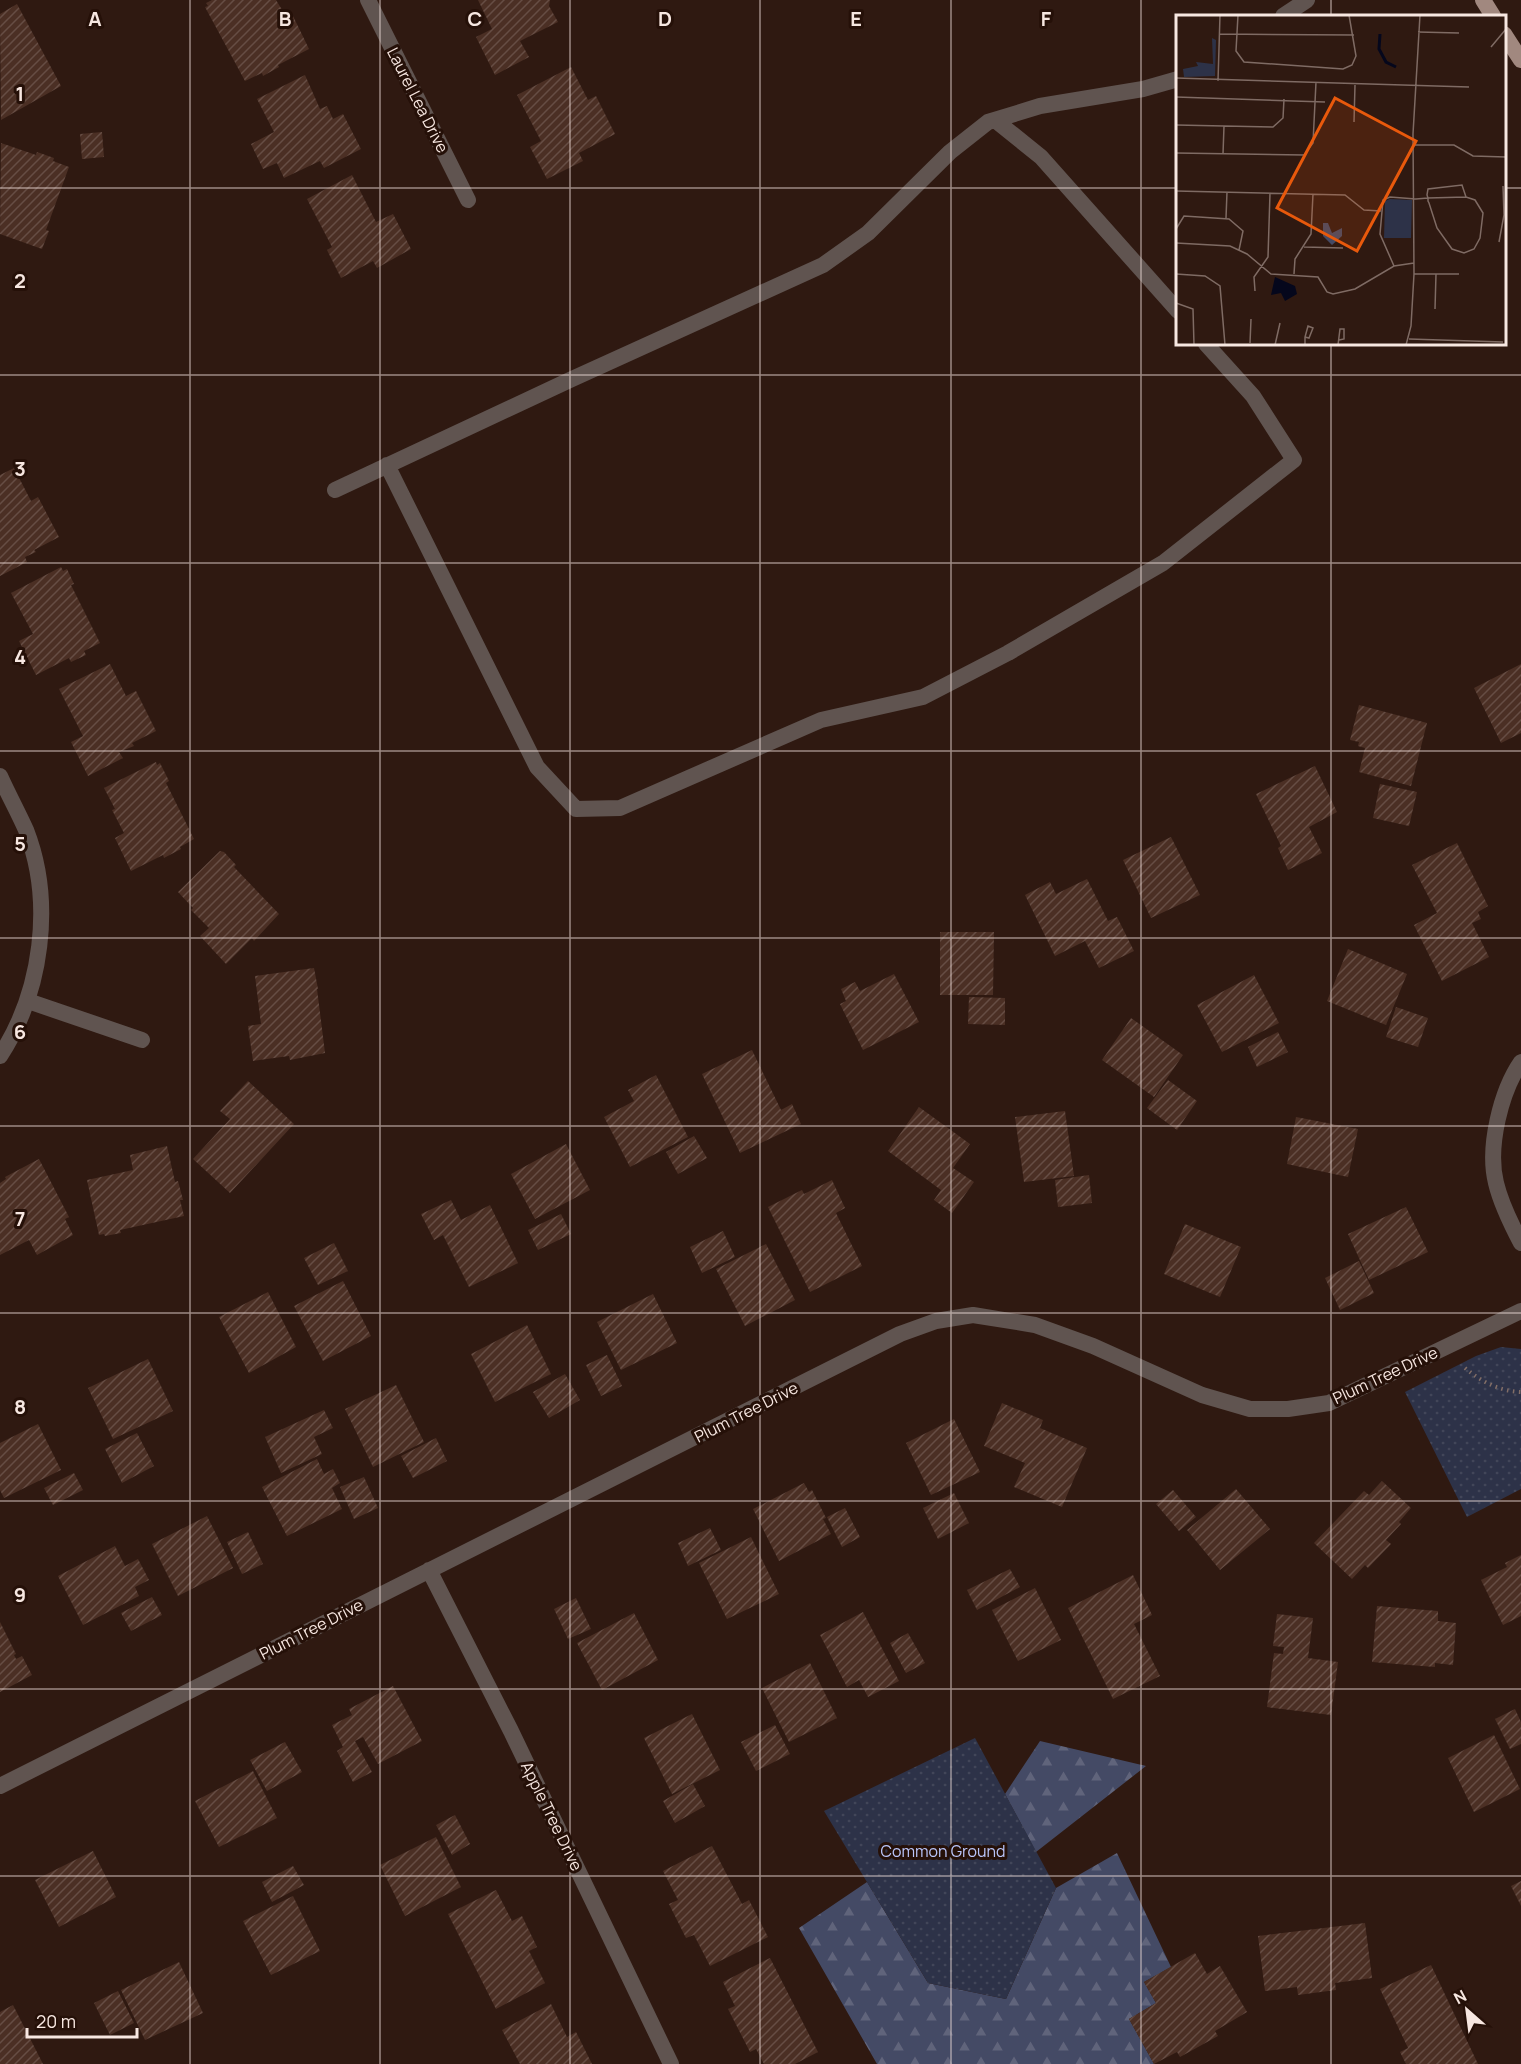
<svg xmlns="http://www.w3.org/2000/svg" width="1521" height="2064" font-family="Manrope,sans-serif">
  <defs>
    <pattern id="forest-firs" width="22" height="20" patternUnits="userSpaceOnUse" patternTransform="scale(1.5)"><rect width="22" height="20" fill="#444a65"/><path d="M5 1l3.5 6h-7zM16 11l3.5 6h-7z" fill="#60647b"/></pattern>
    <pattern id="park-dots" width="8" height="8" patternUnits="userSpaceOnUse" patternTransform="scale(1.5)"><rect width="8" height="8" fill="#2d3248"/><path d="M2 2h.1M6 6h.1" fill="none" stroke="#424659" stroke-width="1.8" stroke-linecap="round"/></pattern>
    <pattern id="building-hatch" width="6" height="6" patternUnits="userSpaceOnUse" patternTransform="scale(1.5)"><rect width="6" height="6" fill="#4b2f24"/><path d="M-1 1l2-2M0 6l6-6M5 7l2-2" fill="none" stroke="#664d44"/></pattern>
  </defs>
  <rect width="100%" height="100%" fill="#2f1911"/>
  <path fill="url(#forest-firs)" d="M1040 1741 1146 1766 1036 1852 1005 1794Z
    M1117 1853 1171 1967 1144 1982 1156 2003 1129 2019 1154 2064H877L799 1928 867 1882 928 1983 1006 1999 1056 1888Z"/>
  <path fill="url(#park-dots)" d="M1501 1347 1521 1349V1489L1467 1517 1405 1392 1476 1356Z
    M975 1738 1056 1888 1006 1999 928 1983 824 1811Z"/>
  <path fill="url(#building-hatch)" d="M212 0H276L284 13 281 15 284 21 293 16 309 49 278 65 279 67 263 76 262 73 245 81 205 7 208 6 206 3Z
    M478 0H550L549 6 558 22 520 41 529 57 495 75 476 37 492 29Z
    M17 4 61 86 1 120 0 14Z
    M571 67 588 100 596 96 615 134 579 153 583 161 547 179 530 147 541 141 517 95Z
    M305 75 320 109 327 106 333 119 343 114 361 149 324 168 320 161 284 178 277 163 263 169 251 144 274 132 257 99Z
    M102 132 104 157 82 159 80 134Z
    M1 143 36 155 37 152 54 158 53 161 69 167 46 230 49 231 42 249 0 234Z
    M352 175 376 222 393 214 411 249 377 268 373 261 341 278 327 250 332 247 307 199Z
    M14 468 31 501 38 497 59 537 34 550 36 552 25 557 27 562 0 576V475Z
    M61 567 63 571 67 569 74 584 71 585 100 643 84 651 86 655 71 662 69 658 36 675 19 641 33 634 11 593Z
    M110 664 126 696 136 691 156 731 132 743 134 746 119 752 123 758 88 776 71 742 83 736 59 689Z
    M1521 664V733L1501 743 1474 688Z
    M1359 705 1427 723 1411 786 1359 772 1365 748 1358 746 1359 742 1350 740Z
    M156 762 157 765 160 763 169 781 166 783 194 839 180 847 181 849 164 858 163 855 131 871 115 838 124 833 112 810 115 809 104 788Z
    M1315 766 1337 812 1309 827 1322 853 1288 870 1278 848 1281 846 1256 794Z
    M1380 784 1417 792 1409 826 1373 818Z
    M1171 837 1200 895 1151 918 1123 860Z
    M1457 843 1488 906 1478 912 1481 919 1472 923 1489 957 1442 981 1414 925 1437 913 1412 865Z
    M220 851 224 852 236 865 234 867 279 914 254 941 252 938 226 964 200 936 209 928 191 910 193 908 178 892Z
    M1087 879 1108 921 1117 917 1134 951 1099 968 1085 941 1055 956 1025 895 1050 882 1056 894Z
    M940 932H994L993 995H940Z
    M1348 949 1407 974 1386 1025 1327 1001Z
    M314 968 318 989H317L325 1053 290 1060 289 1056 253 1061 248 1026 261 1024 255 976Z
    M894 974 919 1022 863 1050 840 1004 846 1001 841 989 855 982 860 991Z
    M1254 975 1279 1023 1222 1052 1197 1005Z
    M969 997 1005 998V1025L968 1024Z
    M1396 1007 1428 1018 1418 1047 1386 1037Z
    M1131 1018 1183 1055 1154 1097 1102 1060Z
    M1278 1032 1288 1052 1257 1067 1248 1047Z
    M752 1050 781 1110 792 1104 801 1124 740 1153 702 1074Z
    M656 1075 688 1137 630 1167 604 1117 634 1101 628 1090Z
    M1168 1080 1197 1101 1177 1130 1147 1108Z
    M248 1081 294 1124 230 1193 193 1159 230 1119 220 1111Z
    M919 1107 970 1144 953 1168 974 1182 952 1213 934 1200 941 1190 888 1151Z
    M1065 1111 1074 1176 1024 1182 1015 1117Z
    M1296 1117 1358 1129 1348 1177 1287 1164Z
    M694 1136 707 1158 678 1174 666 1152Z
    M566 1144 590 1190 535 1219 511 1174Z
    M167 1146 175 1182 178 1181 183 1200H180L184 1216 120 1230 121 1233 105 1236 104 1234 99 1235 87 1180 133 1170 130 1155Z
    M39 1159 69 1217 65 1219 73 1235 37 1255 29 1240 0 1255V1183L6 1179 5 1177Z
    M1089 1175 1092 1203 1058 1207 1055 1180Z
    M832 1180 845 1208 836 1213 862 1266 810 1292 768 1207 802 1190 804 1194Z
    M451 1200 461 1220 490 1205 518 1263 469 1287 443 1235 434 1240 421 1214Z
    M1406 1207 1428 1252 1369 1280 1348 1234Z
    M561 1214 571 1234 538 1250 528 1230Z
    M1185 1224 1241 1247 1220 1297 1164 1274Z
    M723 1231 735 1257 702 1273 690 1247Z
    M334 1243 348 1271 318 1285 304 1258Z
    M766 1244 795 1300 745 1326 716 1269Z
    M1359 1261 1374 1293 1340 1310 1325 1278Z
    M343 1281 371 1336 323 1361 294 1306Z
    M268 1292 296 1347 249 1373 219 1317Z
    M653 1294 677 1343 621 1370 597 1322Z
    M527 1325 551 1374 495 1402 471 1354Z
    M607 1355 622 1386 601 1396 586 1365Z
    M148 1359 173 1411 113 1439 88 1388Z
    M565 1374 580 1400 549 1418 533 1392Z
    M396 1385 424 1442 373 1467 345 1409Z
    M1002 1403 1043 1420 1040 1428 1087 1448 1062 1507 1014 1487 1025 1463 984 1446Z
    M324 1410 333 1428 314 1437 322 1454 281 1473 265 1437Z
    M954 1419 980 1472 931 1495 906 1443Z
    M38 1424 61 1470 4 1498 0 1490V1443Z
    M137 1433 154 1466 122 1483 105 1449Z
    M436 1438 447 1461 413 1478 401 1456Z
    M317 1459 324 1474 333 1469 340 1483 332 1488 342 1509 287 1536 262 1487Z
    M74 1473 83 1490 53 1505 44 1488Z
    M364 1477 378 1508 354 1519 340 1487Z
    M1382 1481 1411 1508 1399 1522 1401 1524 1386 1540 1391 1544 1368 1568 1365 1565 1352 1579 1314 1543 1364 1491 1369 1495Z
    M804 1483 809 1492 812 1490 826 1518 823 1519 831 1534 779 1561 753 1509Z
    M1236 1489 1270 1529 1220 1570 1187 1530Z
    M1173 1490 1196 1517 1179 1531 1156 1504Z
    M954 1493 969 1523 938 1539 923 1508Z
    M845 1508 860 1537 842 1547 827 1517Z
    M207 1516 233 1568 178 1596 152 1544Z
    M710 1528 721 1550 688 1566 678 1543Z
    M248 1532 263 1564 242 1574 227 1542Z
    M751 1537 779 1594 727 1619 699 1563Z
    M115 1546 125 1566 138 1559 149 1580 135 1587 139 1596 83 1625 58 1576Z
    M1521 1555V1616L1503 1625 1481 1580 1507 1567 1505 1563Z
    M1010 1569 1020 1587 977 1610 967 1590Z
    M1133 1575 1152 1615 1134 1624 1160 1676 1113 1699 1068 1608Z
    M1035 1588 1061 1640 1018 1661 992 1610Z
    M152 1597 162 1615 131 1631 121 1613Z
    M576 1598 591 1629 568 1639 554 1609Z
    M1377 1606 1438 1611V1621L1456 1623 1453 1665 1435 1663V1667L1372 1662Z
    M863 1612 899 1681 868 1697 859 1680 847 1687 820 1635Z
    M634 1613 658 1660 602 1690 577 1643Z
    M1277 1614 1313 1618 1308 1658 1338 1662 1331 1715 1267 1707 1274 1653 1283 1654 1284 1647 1273 1646Z
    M0 1622 16 1654 14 1655 16 1659 22 1656 32 1675 0 1692Z
    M908 1633 925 1663 906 1673 890 1643Z
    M810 1663 837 1718 789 1742 762 1688Z
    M393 1686 422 1741 378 1764 363 1737 355 1741 372 1772 353 1782 337 1751 343 1747 332 1725 352 1715 349 1709Z
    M1515 1709 1521 1722V1744L1510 1749 1495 1719Z
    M692 1714 720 1770 672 1794 644 1738Z
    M775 1725 790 1754 756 1771 741 1742Z
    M1494 1735 1520 1789 1474 1812 1448 1758Z
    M285 1742 302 1772 267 1791 250 1760Z
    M253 1771 277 1818 219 1847 195 1801Z
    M693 1784 705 1806 675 1823 663 1801Z
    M455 1815 470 1844 452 1855 436 1825Z
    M436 1837 461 1887 405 1916 380 1865Z
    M712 1846 742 1904 749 1900 768 1937 710 1966 694 1935 686 1938 669 1904 678 1900 663 1871Z
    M93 1851 116 1897 59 1927 35 1880Z
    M293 1866 304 1885 272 1902 262 1882Z
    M1521 1881V1906L1511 1886Z
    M496 1890 512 1921 522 1916 537 1947 529 1951 545 1983 496 2009 448 1914Z
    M293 1896 320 1951 271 1975 243 1921Z
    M1365 1923 1372 1978 1335 1983 1336 1990 1298 1995 1297 1987 1265 1991 1258 1936Z
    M1195 1953 1207 1974 1220 1966 1247 2012 1215 2031 1218 2036 1180 2057 1177 2052 1154 2064 1129 2019 1156 2003 1144 1982Z
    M770 1958 818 2052 795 2064H764L756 2049 750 2052 728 2009 735 2006 723 1982Z
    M179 1962 203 2013 145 2040 121 1990Z
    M1431 1965 1478 2064H1406L1400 2052 1408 2048 1380 1989Z
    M118 1991 134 2023 110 2035 94 2003Z
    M551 2004 567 2037 576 2032 592 2064H520L502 2030Z
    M13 2005 43 2064H0V2012Z"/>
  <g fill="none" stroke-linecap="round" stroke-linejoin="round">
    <path stroke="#826e67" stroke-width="4" stroke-dasharray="1.5 4.5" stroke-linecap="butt" d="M1465 1368C1482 1382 1499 1391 1521 1392"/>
    <path stroke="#605450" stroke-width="16" d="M1283 16 1307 0
      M995 120 1041 157 1178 311
      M387 465 537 767 576 809 620 808 821 720 923 697 1008 653 1163 563 1294 460 1253 396 1206 344
      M335 490 572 379 823 265 868 233 950 152 988 122 1040 106 1143 89 1178 79"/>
    <path stroke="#605450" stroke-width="16" d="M368 0 468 200
      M0 776C8 794 18 812 26 830 54 902 42 992 0 1056
      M28 1001 142 1040
      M1521 1062C1501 1091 1487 1147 1496 1183 1501 1204 1511 1224 1521 1243
      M429 1570 511 1731 671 2064
      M0 1786 900 1334 936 1321 973 1315 1035 1325 1093 1346 1202 1395 1250 1409H1288L1329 1403 1521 1311"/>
    <path stroke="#a1887f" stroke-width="16" d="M1483 0 1493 16
      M1504 34 1521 60"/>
  </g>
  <path fill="none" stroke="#f7e7e1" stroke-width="1.5" stroke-opacity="0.55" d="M190 0V2064M380 0V2064M570 0V2064M760 0V2064M951 0V2064M1141 0V2064M1331 0V16M0 188H1178M1504 188H1521M1331 344V2064M0 375H1521M0 563H1521M0 751H1521M0 938H1521M0 1126H1521M0 1313H1521M0 1501H1521M0 1689H1521M0 1876H1521"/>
  <g text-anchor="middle" stroke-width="6" stroke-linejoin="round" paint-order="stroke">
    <g font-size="16" fill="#f7e7e1" stroke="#251008">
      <text transform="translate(418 100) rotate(63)" y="6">Laurel Lea Drive</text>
      <text transform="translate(1385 1375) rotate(-25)" y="6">Plum Tree Drive</text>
      <text transform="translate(746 1412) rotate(-27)" y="6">Plum Tree Drive</text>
      <text transform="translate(311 1629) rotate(-27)" y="6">Plum Tree Drive</text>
      <text transform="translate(552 1816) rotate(64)" y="6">Apple Tree Drive</text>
    </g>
    <g font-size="16" fill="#bac6fb" stroke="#251008">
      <text x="943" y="1857">Common Ground</text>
    </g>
  </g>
  <g transform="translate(1176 15)">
    <rect width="330" height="330" fill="#2f1911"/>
    <path d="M36 23 40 25 39 61 8 62 7 54 22 51 20 47 37 49ZM214 184 236 185 235 223H208L209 186Z" fill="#2d3248"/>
    <path d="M147 208H152L156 218 166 213V221L156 230 147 221Z" fill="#444a65"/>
    <path d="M99 262 119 271 121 279 109 286 105 278 95 280Z" fill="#05071c"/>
    <path fill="none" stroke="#05071c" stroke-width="3" d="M204 19 203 34 210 47 220 52"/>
    <path fill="none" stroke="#7f6b64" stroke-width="1.5" d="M62 0 60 36 68 47 167 54 176 50 180 41 173 0M242 17 283 18M43 19 178 20M315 32 330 14M0 63 293 72M42 66 44 0M0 82 149 87M178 107 179 70M0 110 97 112 107 103 108 84M238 130H278L297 141 330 142M0 138 128 140 137 128 140 67M47 139 48 111M0 176 169 180 188 195 205 196M50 203 51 177M0 214 8 201 53 204 67 216 63 235M323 227 328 200 327 171M0 228 54 231 71 239 95 259 142 262 151 277 157 279 179 274 218 251 238 248M128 232 167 233M218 251 204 219 207 185 214 182 240 184 252 183 290 182 299 185 307 198 304 223 298 234 288 238 276 234 261 213 253 188 252 186V183L251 180 252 174 286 170 290 182M0 259 29 261 44 271 49 330M118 259 119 244 135 219 137 179M238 259H283M79 276 78 262 92 242 94 178M0 288 17 294 18 330M259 294 260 259M129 322 133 323 137 313 132 311 129 322V330M233 324 327 327M74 328 75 304M53 330H97M99 330 104 308M162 330 164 314H168V324L163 325M230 330 235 311 238 259 237 119 244 0"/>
    <path fill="#e8590c" fill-opacity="0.15" stroke="#e8590c" stroke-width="3" d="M159 83 240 126 181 236 101 193Z"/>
    <rect width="330" height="330" fill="none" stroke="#f7e7e1" stroke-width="3"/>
  </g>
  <g font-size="20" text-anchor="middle" font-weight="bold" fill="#f7e7e1" stroke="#251008" stroke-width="6" stroke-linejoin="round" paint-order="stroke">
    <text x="95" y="26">A</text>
    <text x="285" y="26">B</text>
    <text x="475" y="26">C</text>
    <text x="665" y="26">D</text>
    <text x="856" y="26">E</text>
    <text x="1046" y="26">F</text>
    <text x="20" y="101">1</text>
    <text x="20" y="288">2</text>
    <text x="20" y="476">3</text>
    <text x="20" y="664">4</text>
    <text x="20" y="851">5</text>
    <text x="20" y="1039">6</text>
    <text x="20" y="1226">7</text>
    <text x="20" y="1414">8</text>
    <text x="20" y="1602">9</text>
  </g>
  <g transform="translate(1467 2010) rotate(332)" stroke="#251008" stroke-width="4.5" paint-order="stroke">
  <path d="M0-4.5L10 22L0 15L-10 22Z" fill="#f7e7e1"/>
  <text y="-9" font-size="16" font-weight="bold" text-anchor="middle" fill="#f7e7e1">N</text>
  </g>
  <path d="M27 2028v9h110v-9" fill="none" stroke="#f7e7e1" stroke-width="3"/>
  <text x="36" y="2028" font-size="18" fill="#f7e7e1" stroke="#251008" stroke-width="4.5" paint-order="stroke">20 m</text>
</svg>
